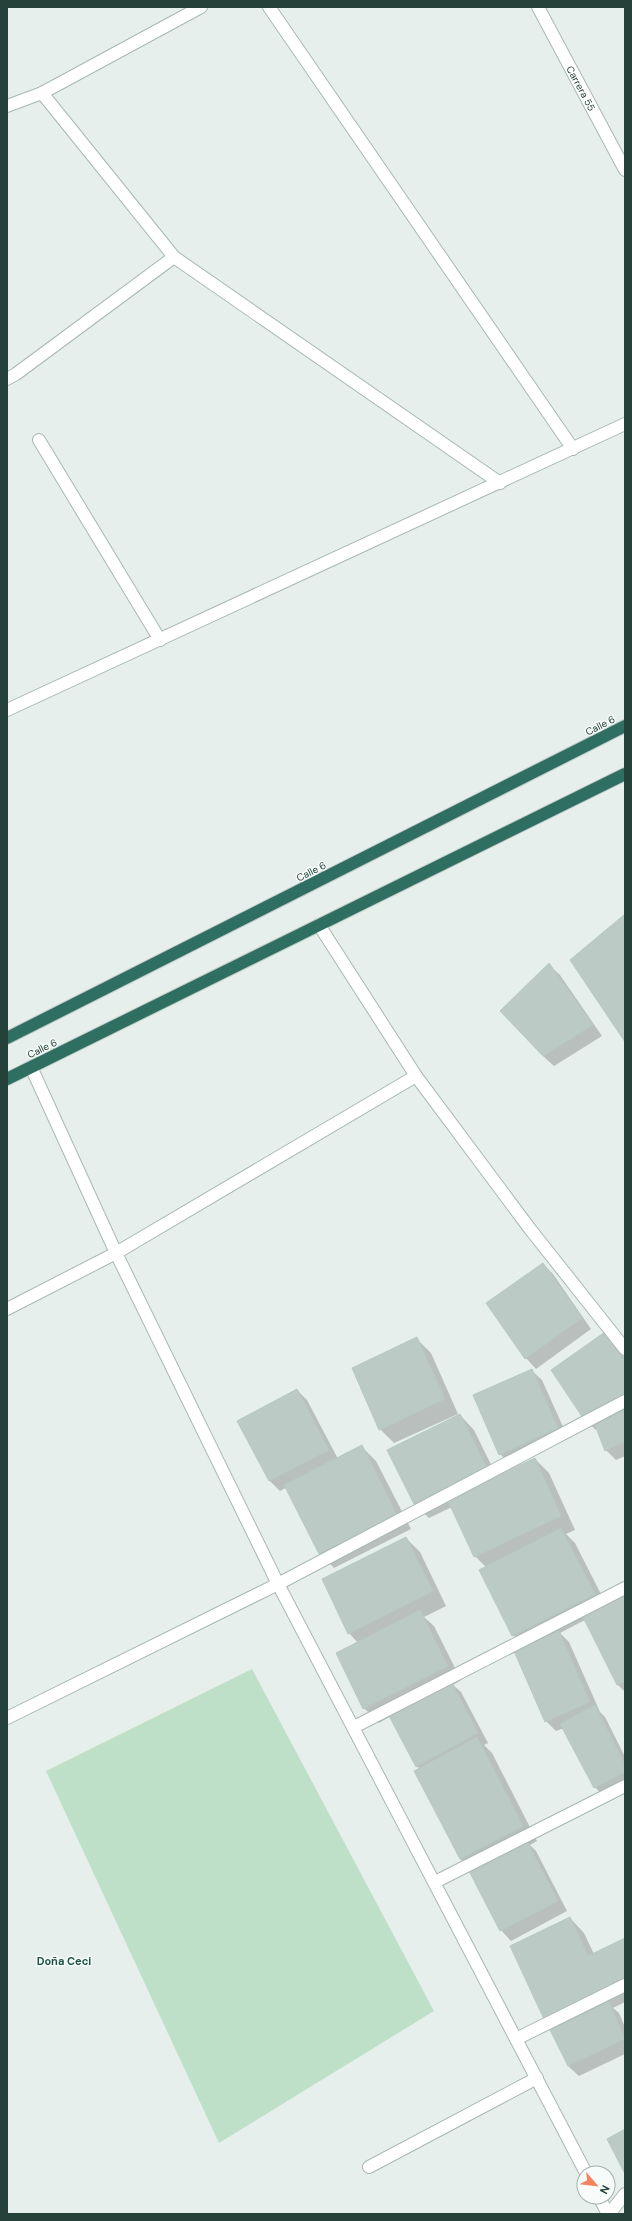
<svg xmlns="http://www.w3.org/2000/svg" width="632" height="2221" font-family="'DM Sans',sans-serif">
  <rect width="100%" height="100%" fill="#e6efeb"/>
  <path fill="#bfe0c8" d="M252 1669 434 2011 219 2143 46 1771Z"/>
  <path fill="#0003" d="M549 965 560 975 602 1036 554 1066 543 1056Z
    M543 1264 553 1274 591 1329 536 1369 526 1358 487 1304Z
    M605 1333 625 1358V1456L616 1460 606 1450 597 1429 596 1430 585 1420Z
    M417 1339 431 1353 458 1414 394 1443 380 1429Z
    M531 1370 542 1380 568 1438 510 1464 500 1454Z
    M297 1390 307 1400 338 1459 362 1447 376 1461 411 1529 334 1568 320 1553 287 1487 280 1491 270 1481 238 1422Z
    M460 1415 474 1430 497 1477 535 1459 549 1473 575 1530 566 1534 575 1543 605 1602 625 1593V1692L617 1684 585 1620 560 1633 569 1642 600 1712 605 1717 625 1757V1787L605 1798 595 1787 564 1728 556 1731 546 1721 525 1647 513 1635 486 1567 475 1556 452 1507 429 1518 414 1504Z
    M406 1538 420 1552 446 1606 424 1617 434 1626 461 1680 453 1685 461 1692 488 1743 484 1745 492 1753 537 1841 530 1845 536 1851 567 1911 511 1941 501 1930 471 1869 460 1859 419 1769 391 1716 379 1723 364 1708 337 1654 358 1643 349 1633Z
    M570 1918 584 1933 594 1954 625 1939V2002L613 2008 619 2013 625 2027V2054L579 2076 568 2066 554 2029 544 2019Z"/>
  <path fill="#bbcac4" stroke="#b8c9c2" d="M625 914V1042L570 960Z
    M549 963 593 1025 543 1056 500 1011Z
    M543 1263 582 1318 525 1359 486 1303Z
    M605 1332 625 1361V1393L585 1421 551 1370Z
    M417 1337 445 1399 379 1430 352 1368Z
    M532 1369 558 1428 499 1455 473 1395Z
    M297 1389 329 1450 269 1481 237 1421Z
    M625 1410V1441L605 1451 595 1425Z
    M460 1414 487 1468 414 1504 387 1450Z
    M362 1445 397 1515 319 1554 284 1485Z
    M535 1458 561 1516 474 1557 447 1499Z
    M561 1528 595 1594 512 1636 479 1570Z
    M406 1537 433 1591 348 1634 322 1579Z
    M625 1591V1681L617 1685 581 1613Z
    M420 1610 448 1666 363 1709 336 1653Z
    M559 1631 590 1702 545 1722 514 1651Z
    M451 1681 478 1733 416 1767 388 1714Z
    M595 1705 625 1765V1772L594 1788 560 1724Z
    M477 1737 523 1826 460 1859 414 1771Z
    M526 1839 558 1901 500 1931 468 1869Z
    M570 1917 588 1956 625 1938V1981L544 2019 510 1946Z
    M609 2002 625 2039 568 2066 550 2030Z
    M625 2129V2174L607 2139Z"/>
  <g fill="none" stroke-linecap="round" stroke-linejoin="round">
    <defs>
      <g id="minor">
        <path d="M269 7 573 449"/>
        <path id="s1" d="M538 7 625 170"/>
        <path d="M42 93 174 257 500 483"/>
        <path d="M7 106 42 93 201 7"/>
        <path d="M7 379 16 374 174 257"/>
        <path d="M39 440 160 640"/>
        <path d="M7 710 625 424"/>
        <path d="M319 925 416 1076 530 1229 625 1349"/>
        <path d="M31 1067 116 1253 278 1584 586 2173"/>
        <path d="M7 1309 116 1253 416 1076"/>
        <path d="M7 1718 278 1584 625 1401"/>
        <path d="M354 1727 625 1588"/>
        <path d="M435 1882 625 1786"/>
        <path d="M516 2039 625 1985"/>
        <path d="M369 2167 537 2078"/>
        <path d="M599 2197 608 2214"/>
        <path d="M609 2214 625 2194"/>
      </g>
      <path id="highway" d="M7 1038 625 726
        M7 1079 625 774"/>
    </defs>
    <use href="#minor" stroke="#a8b8b2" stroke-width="14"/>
    <use href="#highway" stroke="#c2cac8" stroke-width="14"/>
    <use href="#minor" stroke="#fff" stroke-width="12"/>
    <use href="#highway" stroke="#2f6f62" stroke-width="12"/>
  </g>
  <g text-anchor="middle" stroke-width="3" stroke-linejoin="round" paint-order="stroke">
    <g font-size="10" fill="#24423a" stroke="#f7fbf9">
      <text dy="4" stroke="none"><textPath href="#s1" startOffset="92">Carrera 55</textPath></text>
      <text transform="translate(600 725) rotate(-27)" y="4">Calle 6</text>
      <text transform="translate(311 871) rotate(-27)" y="4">Calle 6</text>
      <text transform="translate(42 1048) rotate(-26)" y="4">Calle 6</text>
    </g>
    <g font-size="11" font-weight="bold" fill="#1f5548" stroke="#f7fbf9">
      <text x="64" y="1965">Doña Ceci</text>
    </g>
  </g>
  <rect width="632" height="2221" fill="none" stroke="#24423a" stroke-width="16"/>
  <g transform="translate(596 2185) rotate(118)"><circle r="19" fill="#f7fbf9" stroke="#a3b1ad"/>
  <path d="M0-3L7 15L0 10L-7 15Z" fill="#f4845f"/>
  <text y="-6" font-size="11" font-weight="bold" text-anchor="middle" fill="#24423a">N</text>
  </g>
</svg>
